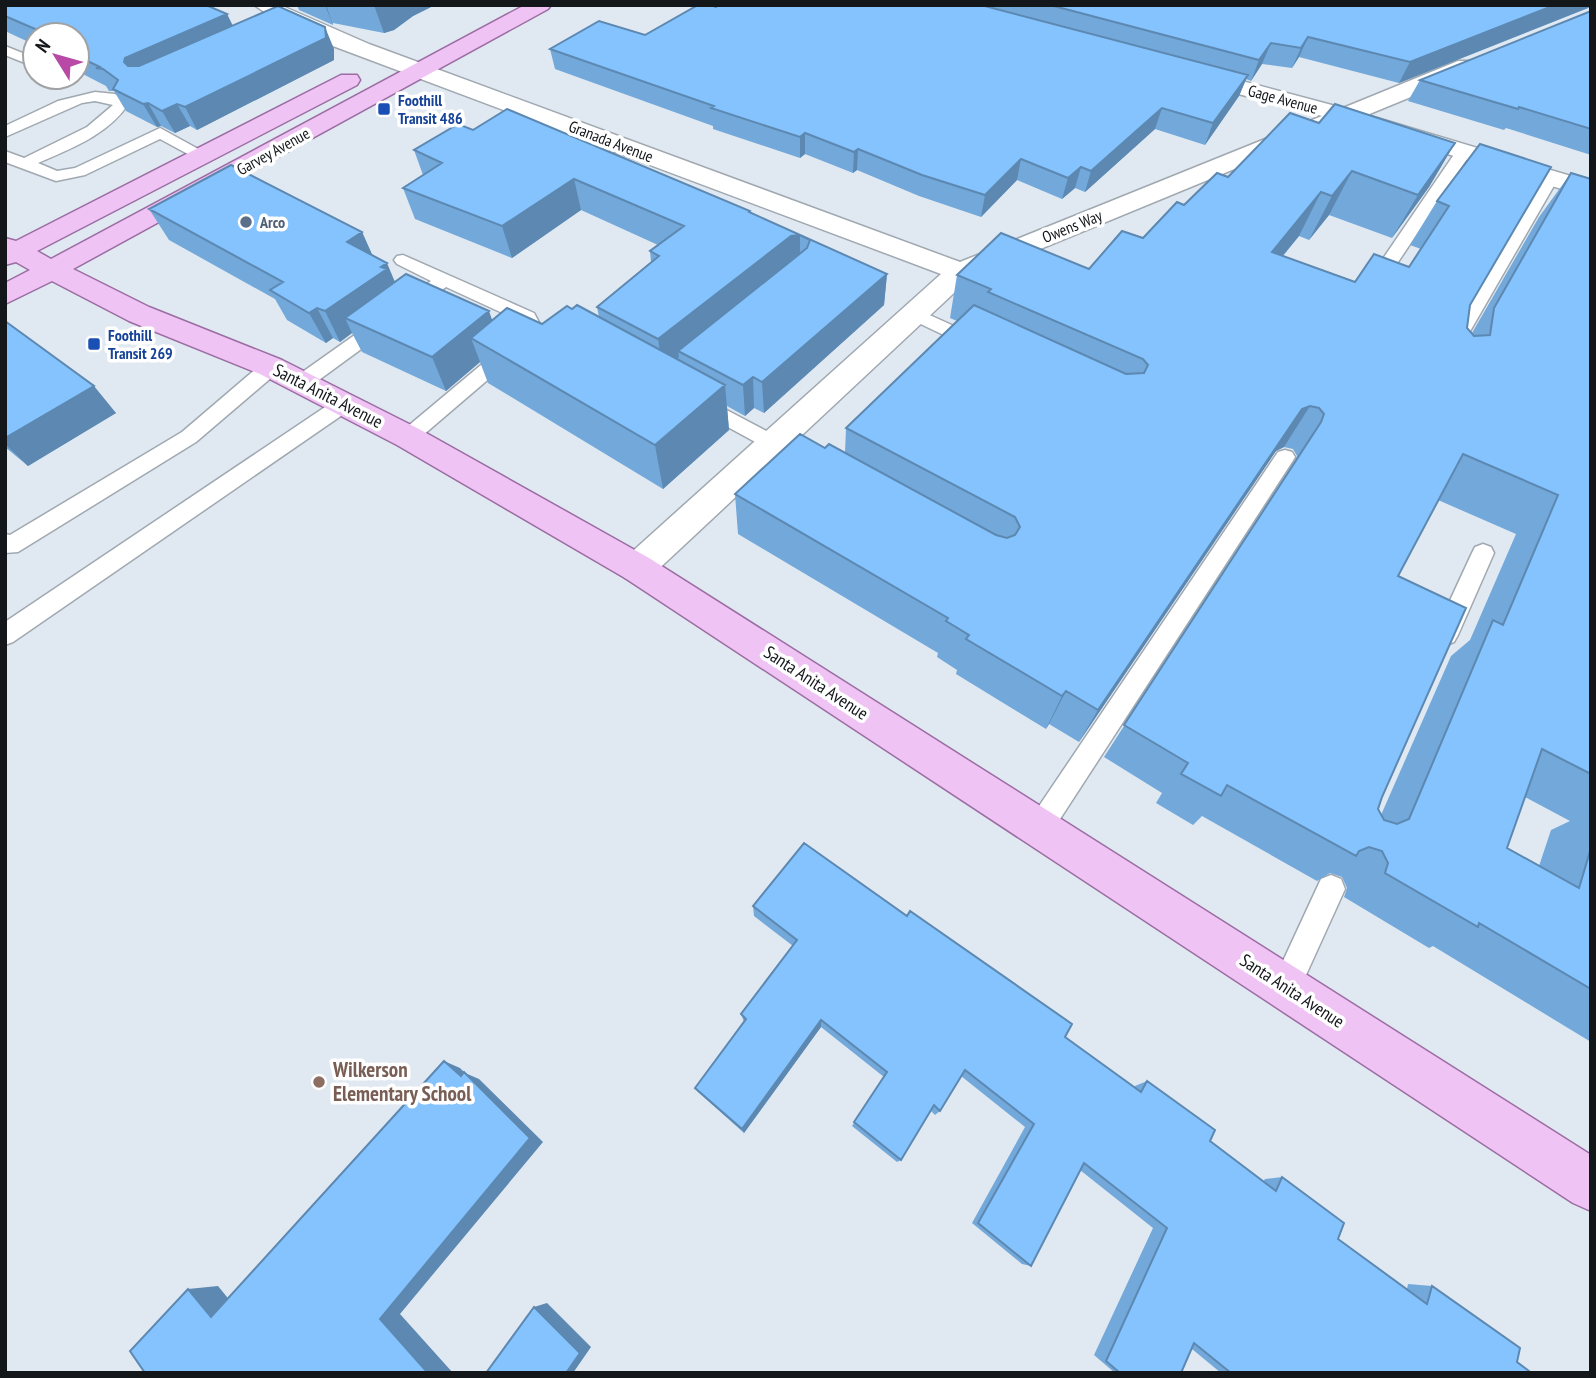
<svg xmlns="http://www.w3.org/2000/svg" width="1596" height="1378" font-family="'PT Sans Narrow',sans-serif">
  <rect width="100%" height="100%" fill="#e0e9f2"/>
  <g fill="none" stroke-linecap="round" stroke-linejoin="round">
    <defs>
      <path id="service" d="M5 46 35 58V67L5 55Z
        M95 92 115 94 129 103C108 135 72 148 38 163L57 171 75 168 160 128 211 156 203 161 197 159 160 139 85 175 56 181 5 162V151L24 158 87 127 113 105 95 101 82 103 5 137V126L58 101Z
        M1463 148 1471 153 1378 292H1366L1363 288 1457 150Z
        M1551 172 1559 177 1461 347 1459 351H1445L1443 347 1543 177Z
        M403 255 534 313 541 326 532 342 415 442 408 444 401 442 398 437 401 432 518 334 523 326 520 321 446 287 308 388H294L291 383 294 378 431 281 397 264 394 260 397 256Z
        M914 308 985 340 987 344 985 348H971L908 318 905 314 908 310Z
        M271 361 278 362 281 367 278 372 196 442 18 552 5 553V534L10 535 182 432 264 362Z
        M700 396 795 446 798 451 795 456 788 458 781 456 693 408 690 403 693 398Z
        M344 397 351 399 354 404 351 409 13 642 5 645V622L337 399Z
        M1285 450 1292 452 1295 457 1292 462 1049 836 1040 840 1031 836 1027 827 1031 818 1278 452Z
        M1483 544 1491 547 1494 553 1458 635 1454 642 1446 645 1438 642 1434 635 1472 553 1475 547Z
        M1331 875 1341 879 1345 889 1296 997 1286 1002 1276 997 1271 987 1321 879Z"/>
      <path id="minor" d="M254 5H280L369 44 960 262 1322 116 1185 80 1182 75 1185 70 1193 68 1343 108 1458 61H1474L1477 66 1474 71 1367 115 1591 182V198L1346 123 970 278 649 578 637 582 625 578 619 568 625 558 941 274 333 46 275 19Z"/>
      <path id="primary" d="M525 5H551L548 9 73 269 149 307 282 360 419 429 649 558 1591 1155V1211L1573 1203 625 578 397 445 260 374 129 321 52 281 5 304V283L30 270 16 262 5 265V238L16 241 341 75H357L360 80 357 85 37 251 51 259Z"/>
    </defs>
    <use href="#service" stroke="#a0a8b0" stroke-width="3"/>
    <use href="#minor" stroke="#a0a8b0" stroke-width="3"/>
    <use href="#primary" stroke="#9b6da2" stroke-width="3"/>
    <use href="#service" fill="#fff" fill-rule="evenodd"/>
    <use href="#minor" fill="#fff" fill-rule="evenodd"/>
    <use href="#primary" fill="#efc3f3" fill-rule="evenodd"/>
  </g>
  <path fill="#72a8da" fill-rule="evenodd" d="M5 5 227 14 233 26 334 49V60L197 130 190 126 175 133 161 126 157 127 126 111 114 91H109L106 86 77 71V35H35V45L5 31Z
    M297 5H435L413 16 394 30 384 33 333 23V25L299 10Z
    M718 5H1591V7L1399 83 1299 57 1292 68 1262 64 1251 81 1246 79 1239 96 1205 145 1155 129 1085 192 1075 188 1062 199 1017 180 981 217 919 196 857 170 853 173 805 154 800 158 713 129V126L555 69 550 49 645 35Z
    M1591 11V155L1506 128 1504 130 1408 101 1420 80Z
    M1319 123 1455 143 1429 187 1392 238 1329 215 1309 240 1299 236 1283 256 1355 282 1409 267 1421 249 1410 245 1437 201 1480 144 1470 305 1467 328 1472 333 1539 217 1571 173 1591 179V1042L1433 946 1429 948 1344 897 1347 888 1342 877 1330 873 1317 881 1202 816 1193 825 1156 803 1162 793 1104 757 1294 463 1297 456 1293 449 1284 447 1276 451 1079 742 1049 724 1046 729 956 674 957 670 937 657 938 653 738 534 735 494 825 448 845 453 846 428 957 321 950 318 957 275 1089 269 1143 238 1184 205 1228 177ZM1438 500 1516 534 1470 640 1451 656 1381 815 1378 809 1382 797 1398 576ZM1525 797 1570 821 1551 830 1539 866 1507 848Z
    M473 130 750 211V213L887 274 884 305 764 413 754 408 745 416 727 406 729 430 663 489 488 383 480 362 446 391 362 352 352 333 340 342 333 338 326 343 287 320 275 299 169 240 149 209 362 232 372 255 395 282 492 320 542 324 572 309 599 317 597 307 651 262 650 251 658 245 581 210 512 258 415 219 403 188 423 175 414 150Z
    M5 321 116 413 28 466 5 447Z
    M753 906 1065 1037 1134 1088 1135 1086 1147 1081 1210 1141 1263 1182 1265 1179 1282 1177 1338 1239 1407 1289 1408 1284 1432 1286 1528 1373H1221L1192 1349 1181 1373H1115L1094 1355 1153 1228 1080 1170 1031 1266 1022 1264 972 1223 1025 1127 961 1076 940 1111 935 1115 931 1111 901 1160 897 1162 852 1126 884 1077 821 1027 744 1133 698 1092 695 1088 744 1022 741 1014 793 946 754 916Z"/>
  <path fill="#5c88b1" d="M325 5H326L333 25Z
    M374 5H435L413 16 394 30 384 33Z
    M1555 5H1591L1590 7 1399 83 1410 62Z
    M227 14 237 35 138 81 124 62 125 58Z
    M325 27 334 49V60L197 130 185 107Z
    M1308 37 1299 57 1292 68 1301 48Z
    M1271 43 1262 64 1251 81 1259 60Z
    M1248 75 1239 96 1205 145 1213 123Z
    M148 103 161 126 157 127 143 104Z
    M177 104 190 126 175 133 162 111Z
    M1162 108 1155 129 1085 192 1091 171Z
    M805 133V154L800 158V137Z
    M1455 143 1429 187 1392 238 1418 195Z
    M858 149 857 170 853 173 854 152Z
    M1021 159 1017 180 981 217 985 195Z
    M1081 167 1075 188 1062 199 1068 178Z
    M1352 171 1329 215 1309 240 1332 196Z
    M574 179 581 210 512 258 502 226Z
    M1321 192 1299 236 1250 295 1272 252Z
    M362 232 376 263 347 242Z
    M800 235V267L678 351 679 357 663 370 658 339 791 236Z
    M387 263 400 294 345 318 352 333 340 342 325 311Z
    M887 274 884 305 764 413 762 382Z
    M317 308 333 338 326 343 309 313Z
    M489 311 501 345 471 338 480 362 446 391 432 357Z
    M753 377 754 408 745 416 743 385Z
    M725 385 729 430 663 489 655 445Z
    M94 386 116 413 28 466 5 444V438Z
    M1310 406 1284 447 1276 451 1079 742 1098 710 1302 409Z
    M1066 691 1049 724 1046 729 1062 696Z
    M821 1020V1027L744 1133 742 1129Z
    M444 1061 460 1068 465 1073 479 1079 543 1142 400 1314 453 1373H428L380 1319 461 1076Z
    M218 1286 240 1313 211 1317 188 1289Z
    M547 1303 591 1347 573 1373H566L534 1307Z"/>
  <path fill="#84c3fd" stroke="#5c88b1" stroke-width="2" fill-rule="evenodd" d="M5 5H206L227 14 125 58 124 62 128 66H139L278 6 325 27 326 38 185 107 177 104 162 111 148 103 143 104 113 89 118 80 103 69 96 68 100 67 77 56V35H49L5 16Z
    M698 5H711L716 7 718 5H981L1248 75 1213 123 1162 108 1091 171 1081 167 1068 178 1021 159 985 195 922 175 858 149 854 152 805 133 800 137 711 108 714 106 550 49 599 21 645 35Z
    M1050 5H1555L1410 62 1308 37 1301 48 1271 43 1259 60Z
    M1591 11V129L1519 107 1518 109 1420 80Z
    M1335 104 1455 143 1418 195 1352 171 1332 196 1321 192 1272 252 1355 282 1374 254 1409 267 1449 206 1437 201 1480 144 1551 167 1470 305 1467 328 1474 336 1490 335 1494 308 1571 173 1591 179V774L1542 749 1507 848 1579 888 1591 848V989L1479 923 1478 927 1385 873 1388 863 1382 851 1369 847 1359 851 1356 856 1227 785 1221 796 1181 774 1188 763 1124 725 1321 422 1324 414 1319 408 1310 406 1302 409 1098 710 1066 691 1062 696 966 639 969 635 946 621 948 618 735 494 800 434 825 448 829 444 996 535 1007 538 1015 535 1020 527 1015 517 846 428 974 305 1126 374 1144 373 1148 365 1143 359 988 292 991 289 957 275 1001 233 1089 269 1122 231 1143 238 1177 202 1184 205 1217 173 1228 177 1290 113 1319 123ZM1463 454 1558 495 1503 625 1493 620 1409 819 1397 824 1384 820 1378 809 1382 797 1466 608 1398 576Z
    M507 109 750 211 749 212 887 274 762 382 753 377 743 385 678 351 807 248 810 240 800 235 791 236 658 339 597 307 659 256 650 251 684 226 574 179 502 226 403 188 442 163 414 150 458 124 473 130Z
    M231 165 362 232 347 242 387 263 381 267 387 269 325 311 317 308 309 313 270 290 283 282 149 209Z
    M406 274 489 311 432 357 345 318Z
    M577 305 725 385 655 445 471 338 507 308 542 324 567 306 572 309Z
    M5 321 94 386 5 438Z
    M804 843 907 916 910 911 1072 1024 1065 1037 1141 1092 1147 1081 1215 1130 1210 1141 1276 1191 1282 1177 1344 1223 1338 1239 1427 1304 1432 1286 1520 1348 1517 1362 1529 1371 1528 1373H1231L1194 1343 1181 1373H1120L1106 1361 1167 1228 1084 1163 1031 1266 978 1223 1034 1124 965 1070 940 1111 934 1105 901 1160 854 1122 887 1072 821 1020 742 1129 695 1088 746 1019 741 1014 797 940 753 906Z
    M444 1061 461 1076 464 1072 530 1138 380 1319 428 1373H145L130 1351 188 1289 211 1317Z
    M534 1307 580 1353 566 1373H486Z"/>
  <g fill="#1a4fb4" stroke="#fff" stroke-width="2.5">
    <rect x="377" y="102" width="14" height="14" rx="3.5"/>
    <rect x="87" y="337" width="14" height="14" rx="3.5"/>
  </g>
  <circle fill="#5c6f8a" stroke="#fff" stroke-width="2.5" cx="246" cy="222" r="7"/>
  <circle fill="#8d6e63" stroke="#fff" stroke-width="2.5" cx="319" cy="1082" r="7"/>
  <g text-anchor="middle" stroke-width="7" stroke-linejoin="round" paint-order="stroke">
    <g font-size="16" fill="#14171a" stroke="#fff">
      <text transform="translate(1283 99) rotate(15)" y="6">Gage Avenue</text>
      <text transform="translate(611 141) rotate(21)" y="6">Granada Avenue</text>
      <text transform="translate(273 151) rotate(-29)" y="6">Garvey Avenue</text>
      <text transform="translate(1072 226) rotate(-22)" y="6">Owens Way</text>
    </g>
    <g font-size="16" font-weight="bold" fill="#164399" stroke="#fff" text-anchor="start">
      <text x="398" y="106">Foothill<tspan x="398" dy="18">Transit 486</tspan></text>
      <text x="108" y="341">Foothill<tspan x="108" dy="18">Transit 269</tspan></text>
    </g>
    <g font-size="16" font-weight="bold" fill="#4e5e75" stroke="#fff" text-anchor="start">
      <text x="260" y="228">Arco</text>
    </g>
    <g font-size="18" fill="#14171a" stroke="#fff">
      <text transform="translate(328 396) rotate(27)" y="6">Santa Anita Avenue</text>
      <text transform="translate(816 683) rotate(33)" y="6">Santa Anita Avenue</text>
      <text transform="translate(1292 991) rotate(33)" y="6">Santa Anita Avenue</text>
    </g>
    <g font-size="21" font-weight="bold" fill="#785e54" stroke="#fff" text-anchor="start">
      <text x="333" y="1077">Wilkerson<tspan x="333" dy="24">Elementary School</tspan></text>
    </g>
  </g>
  <rect width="1596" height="1378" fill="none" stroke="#14171a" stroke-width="14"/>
  <g transform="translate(56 56) rotate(307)"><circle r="33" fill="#ffffff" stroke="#a1a2a3" stroke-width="2"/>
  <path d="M0-5L12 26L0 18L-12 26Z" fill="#b849a6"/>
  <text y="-10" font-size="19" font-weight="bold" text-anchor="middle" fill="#14171a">N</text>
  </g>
</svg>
